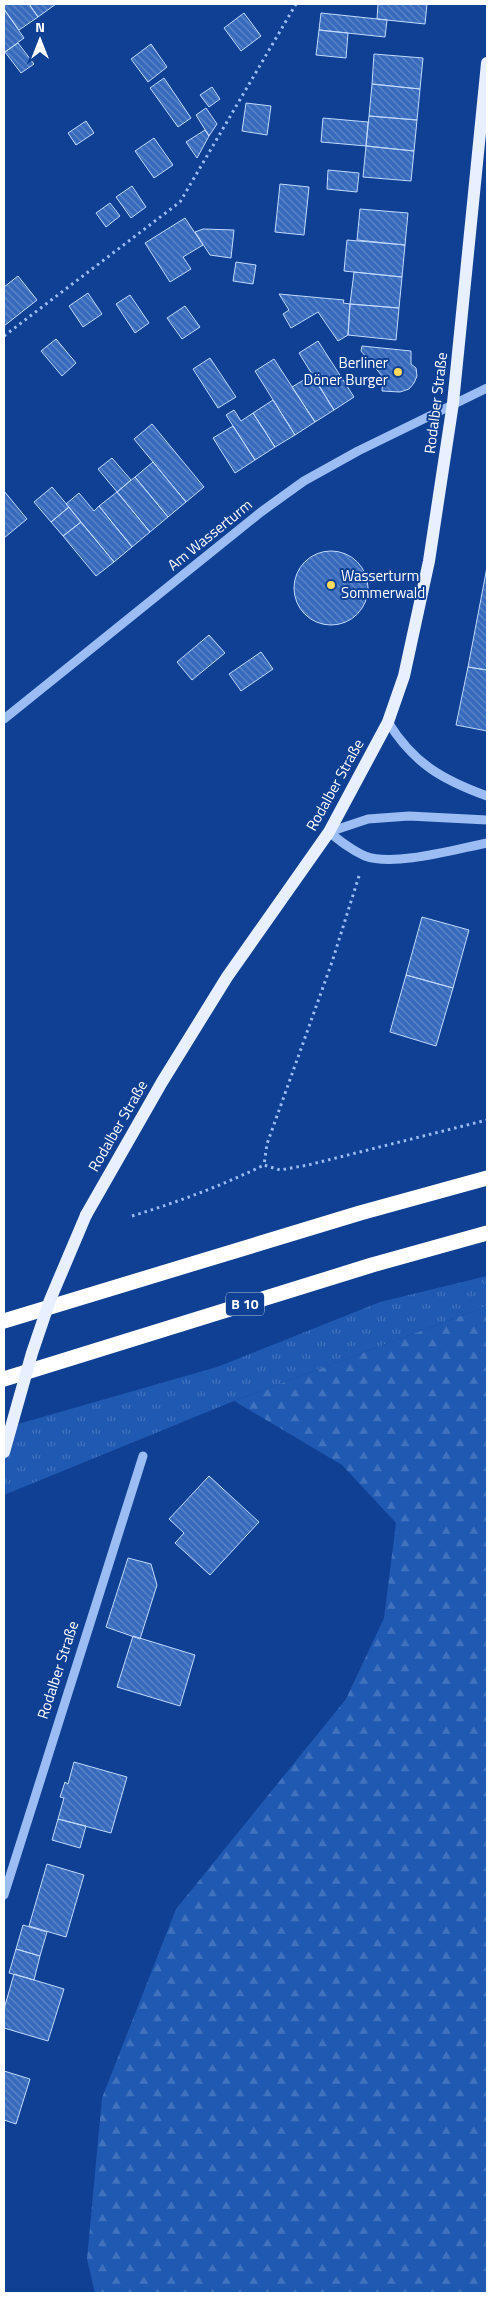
<svg xmlns="http://www.w3.org/2000/svg" width="491" height="2297" font-family="'Titillium Web',sans-serif">
  <defs>
    <pattern id="grass-tufts" width="24" height="20" patternUnits="userSpaceOnUse" patternTransform="scale(1.25)"><rect width="24" height="20" fill="#2059b2"/><path d="M3 7l-1-3M5 7V3M7 7l1-3M15 17l-1-3M17 17v-4M19 17l1-3" fill="none" stroke="#4172be"/></pattern>
    <pattern id="forest-firs" width="22" height="20" patternUnits="userSpaceOnUse" patternTransform="scale(1.25)"><rect width="22" height="20" fill="#2059b2"/><path d="M5 1l3.5 6h-7zM16 11l3.5 6h-7z" fill="#4172be"/></pattern>
    <pattern id="building-back-hatch" width="6" height="6" patternUnits="userSpaceOnUse" patternTransform="scale(1.25)"><rect width="6" height="6" fill="#376abc"/><path d="M-1 5l2 2M0 0l6 6M5-1l2 2" fill="none" stroke="#5f88c9"/></pattern>
  </defs>
  <rect width="100%" height="100%" fill="#0f4093"/>
  <path fill="url(#grass-tufts)" d="M487 1276V1306L234 1401 4 1495V1428L217 1367 380 1302Z"/>
  <path fill="url(#forest-firs)" d="M487 1306V2293H95L87 2259 102 2098 176 1909 346 1699 384 1618 396 1523 342 1465 234 1401Z"/>
  <path fill="url(#building-back-hatch)" stroke="#c2dafe" d="M4 4H29L38 17 19 30 4 9Z
    M29 4H56L38 17Z
    M378 4H427L425 24 377 19Z
    M4 9 24 38 5 52 4 50Z
    M244 13 261 36 241 51 224 28Z
    M321 13 387 20 385 37 319 30Z
    M319 30 348 33 346 58 316 55Z
    M18 43 34 64 21 73 5 52Z
    M151 44 167 67 148 82 131 59Z
    M374 54 423 58 420 89 372 84Z
    M164 78 191 118 178 127 150 88Z
    M372 84 420 89 417 120 369 116Z
    M212 87 220 99 209 107 200 95Z
    M246 103 271 106 267 135 242 131Z
    M206 108 217 124 209 136 196 115Z
    M369 116 417 120 414 151 366 146Z
    M323 118 368 122 366 146 321 142Z
    M86 121 94 133 76 145 68 133Z
    M205 130 209 136 197 158 186 142Z
    M154 138 173 165 154 178 135 151Z
    M366 146 414 151 411 181 363 177Z
    M328 170 359 173 357 192 327 189Z
    M280 184 309 187 304 235 275 232Z
    M132 186 146 207 131 218 116 197Z
    M110 203 120 216 106 227 96 213Z
    M360 209 408 213 405 245 357 240Z
    M185 218 203 245 183 257 191 269 170 282 145 243Z
    M203 229 234 230 231 258 210 255 195 232Z
    M347 240 405 245 402 277 344 271Z
    M236 262 256 265 253 284 233 281Z
    M354 272 402 277 399 308 350 304Z
    M18 276 37 300 4 326V287Z
    M88 293 102 314 83 327 69 306Z
    M279 294 344 300 343 303 350 304 348 335 338 341 318 312 291 328 283 314 289 310Z
    M130 295 149 323 135 333 116 304Z
    M350 304 399 308 396 340 348 335Z
    M185 306 200 327 182 339 167 318Z
    M56 339 76 363 62 376 41 351Z
    M318 341 354 397 334 410 299 353Z
    M362 346 411 351V364L416 368 417 376 414 383 409 389 400 392 382 391 383 377 361 351Z
    M210 358 236 397 218 408 193 369Z
    M274 359 315 422 295 435 255 371Z
    M312 375 334 410 315 422 292 387Z
    M273 400 295 435 275 447 253 413Z
    M234 410 241 421 253 413 275 447 255 460 226 415Z
    M152 424 204 487 186 502 134 439Z
    M233 426 255 460 235 473 213 438Z
    M112 458 131 480 117 492 98 469Z
    M153 462 186 502 168 517 135 477Z
    M135 477 168 517 150 532 117 492Z
    M52 487 69 507 51 522 34 502Z
    M4 491 27 519 4 538Z
    M117 492 150 532 132 547 99 506Z
    M79 493 94 511 99 506 132 547 114 562 66 504Z
    M69 507 81 522 63 536 51 522Z
    M81 522 114 562 96 576 63 536Z
    M294 588a37 37 0 1 1 74 0a37 37 0 1 1-74 0Z
    M487 567V670L468 667Z
    M209 635 225 653 192 680 177 662Z
    M261 652 273 669 241 691 229 674Z
    M468 667 487 670V731L456 725Z
    M422 917 469 930 453 988 406 975Z
    M406 975 453 988 436 1046 390 1032Z
    M209 1476 259 1522 210 1575 175 1543 184 1533 169 1519Z
    M128 1558 151 1564 157 1585 140 1639 106 1627Z
    M133 1636 195 1655 180 1706 117 1687Z
    M74 1762 127 1777 111 1833 58 1819 64 1798 60 1797 65 1782 68 1784Z
    M58 1819 86 1826 80 1848 52 1840Z
    M47 1864 84 1875 66 1937 29 1926Z
    M23 1925 47 1932 40 1956 16 1949Z
    M16 1949 40 1956 34 1980 9 1973Z
    M14 1974 64 1989 48 2041 4 2028V2009Z
    M4 2071 30 2079 16 2124 4 2120Z"/>
  <g fill="none" stroke-linecap="round" stroke-linejoin="round">
    <path stroke="#9bbdf4" stroke-width="3" stroke-dasharray="2.5 4" stroke-linecap="butt" d="M4 336 180 202 296 4
      M359 876 332 962 267 1144 264 1165 280 1170 308 1165 487 1120
      M132 1216C178 1202 221 1186 264 1165"/>
    <path stroke="#9bbdf4" stroke-width="9" d="M4 719 261 512 304 481 358 451 487 388
      M388 722C414 764 443 780 487 796
      M329 832C340 841 351 850 365 856 394 867 456 849 487 843
      M329 832 368 819 409 816 487 820
      M4 1895 143 1456"/>
    <path stroke="#e8efff" stroke-width="12" d="M86 1215 162 1082 227 977 329 832 388 722 404 676 429 561 453 403 487 63"/>
    <path stroke="#fff" stroke-width="15" d="M4 1321 360 1213 487 1178
      M4 1379 372 1265 487 1233"/>
    <path stroke="#e8efff" stroke-width="12" d="M4 1452 32 1353 50 1300 86 1215"/>
  </g>
  <g fill="#ffda5e" stroke="#0f4093" stroke-width="2">
    <circle cx="398" cy="372" r="5"/>
    <circle cx="331" cy="585" r="5"/>
  </g>
  <g text-anchor="middle" stroke-width="4" stroke-linejoin="round" paint-order="stroke">
    <rect fill="#0f4093" stroke="#b7c6df" stroke-width="1" x="226" y="1292.5" width="38" height="23" rx="4"/>
    <g font-size="14" font-weight="bold" fill="#fff">
      <text x="245" y="1309">B 10</text>
    </g>
    <g font-size="15" fill="#fff" stroke="#0f4093" text-anchor="end">
      <text x="388" y="368">Berliner<tspan x="388" dy="17">Döner Burger</tspan></text>
      <text x="341" y="581" text-anchor="start">Wasserturm<tspan x="341" dy="17">Sommerwald</tspan></text>
    </g>
    <g font-size="15" fill="#fff" stroke="#0f4093">
      <text transform="translate(436 403) rotate(-83)" y="5">Rodalber Straße</text>
      <text transform="translate(210 535) rotate(-39)" y="5">Am Wasserturm</text>
      <text transform="translate(335 785) rotate(-61)" y="5">Rodalber Straße</text>
      <text transform="translate(118 1126) rotate(-60)" y="5">Rodalber Straße</text>
      <text transform="translate(58 1670) rotate(-72)" y="5">Rodalber Straße</text>
    </g>
  </g>
  <rect width="491" height="2297" fill="none" stroke="#ffffff" stroke-width="10"/>
  <g transform="translate(40 40)" stroke="#0f4093" stroke-width="4" paint-order="stroke">
  <path d="M0-4L9 19L0 12L-9 19Z" fill="#ffffff"/>
  <text y="-8" font-size="14" font-weight="bold" text-anchor="middle" fill="#ffffff">N</text>
  </g>
</svg>
